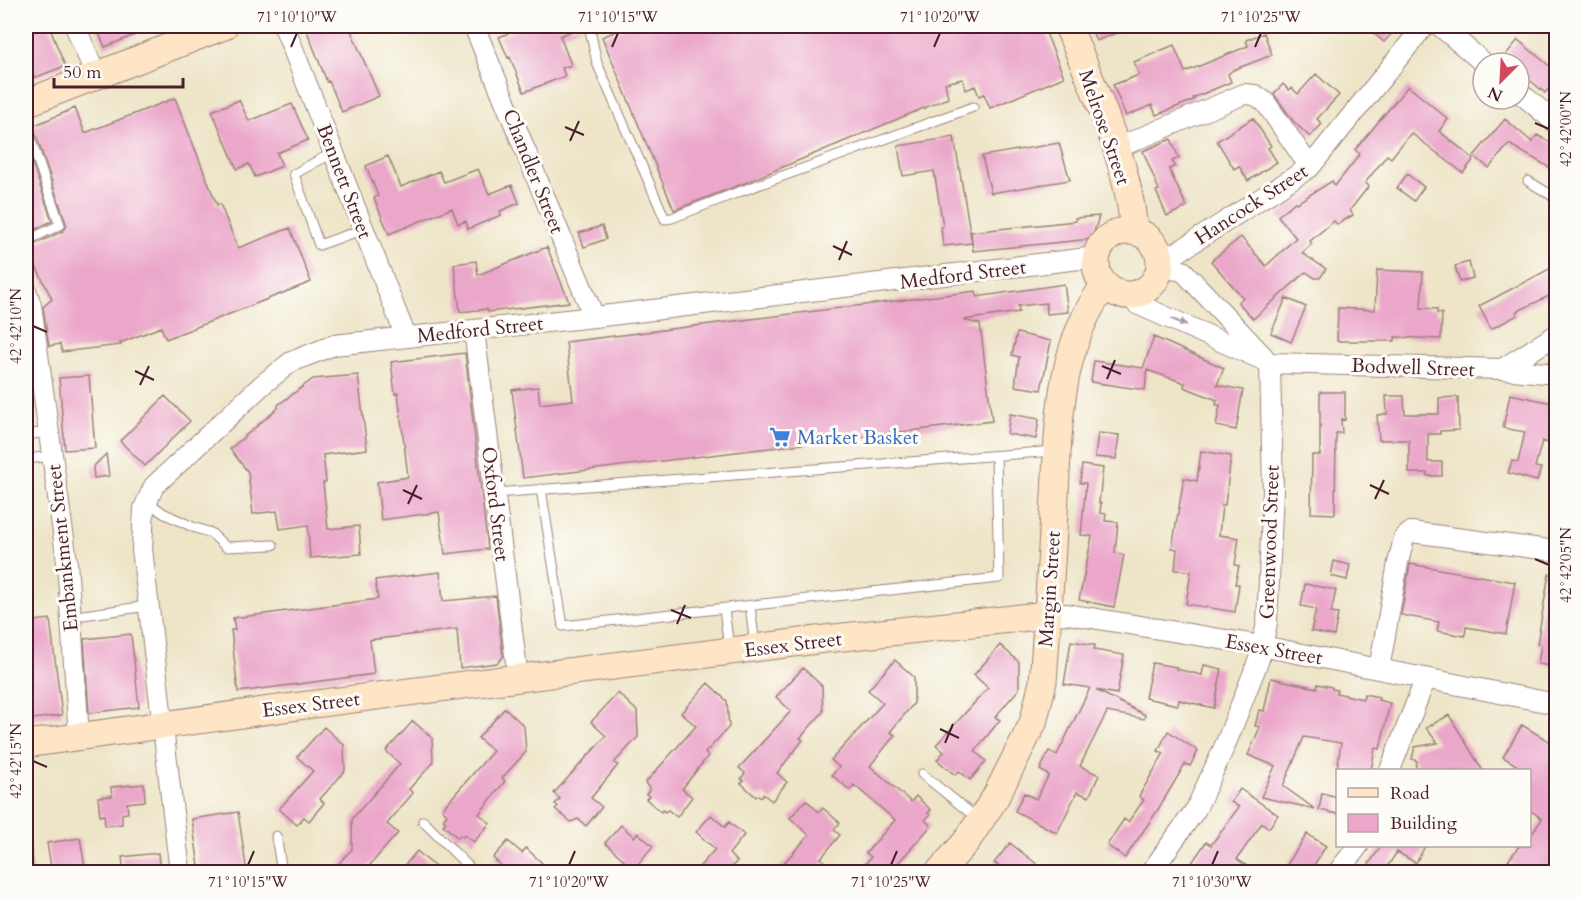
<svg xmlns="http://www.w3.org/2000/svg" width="1582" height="898" font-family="Cardo,serif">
  <rect width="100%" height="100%" fill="#fdfcf7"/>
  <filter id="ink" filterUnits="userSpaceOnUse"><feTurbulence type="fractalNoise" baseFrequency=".0167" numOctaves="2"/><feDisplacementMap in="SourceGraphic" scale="12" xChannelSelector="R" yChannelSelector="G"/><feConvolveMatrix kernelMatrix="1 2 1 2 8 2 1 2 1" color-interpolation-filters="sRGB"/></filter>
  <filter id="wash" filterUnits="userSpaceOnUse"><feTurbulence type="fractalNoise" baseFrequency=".008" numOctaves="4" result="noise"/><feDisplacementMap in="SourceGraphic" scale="24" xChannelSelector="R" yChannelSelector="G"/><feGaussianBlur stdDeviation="1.35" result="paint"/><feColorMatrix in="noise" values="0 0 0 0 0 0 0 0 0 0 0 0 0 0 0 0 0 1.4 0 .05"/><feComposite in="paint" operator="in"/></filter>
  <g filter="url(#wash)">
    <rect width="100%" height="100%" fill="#eee5c8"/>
    <g id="blocks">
      <path fill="#eba7ca" d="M26 26H49L65 66 34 78V76L26 79Z
        M96 26H157L105 47Z
        M305 26H349L379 96 342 112 329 81 327 82Z
        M527 26H583L560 36 571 65 562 68 565 76 524 92 510 57 508 58 499 37Z
        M629 26H1043L1064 77 990 108 984 94 979 96 975 86 966 90 963 79 945 83 948 98 747 182 674 210 602 37Z
        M1090 26H1134L1096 41Z
        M1365 26H1386L1393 32 1384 42Z
        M1264 33 1272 55 1233 70 1228 74 1231 82 1193 98 1194 100 1156 115 1152 105 1126 116 1113 85 1139 75 1134 62 1174 45 1185 72 1248 46 1246 40Z
        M1518 40 1557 72V79L1545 93 1519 71V63H1499Z
        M1316 74 1339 95 1317 119 1322 124 1310 137 1294 122 1274 94 1283 84 1289 90 1292 88 1298 94Z
        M1408 86 1448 119 1439 131 1474 159 1463 173 1411 133 1391 158 1387 155 1365 183 1369 186 1350 210 1353 215 1340 223 1337 224 1334 221 1310 241 1312 244 1302 253 1326 269 1320 278H1315L1306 272 1253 319 1238 302 1243 298 1211 261 1241 237 1266 266 1296 238 1278 216 1295 202 1297 203 1332 181 1335 186 1360 154 1355 150Z
        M175 98 217 205 220 204 238 248 290 228 311 282 166 339 161 327 120 343 121 345 62 352 60 344 49 346 43 307 52 299 27 248 63 231 67 226 33 126 75 108 85 133Z
        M239 100 249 121 292 104 308 140 277 153 282 166 255 177 249 164 237 169 212 111Z
        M1253 118 1271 146 1268 148 1277 162 1248 181 1239 166 1234 169 1217 141Z
        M1505 119 1532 142 1537 135 1557 146V172L1509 144 1489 168 1474 156Z
        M954 137 972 243 943 246 941 227 943 226 934 171 903 176 898 146Z
        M1171 139 1179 158 1172 161 1175 166 1169 169 1187 207 1167 216 1156 191 1159 190 1143 151Z
        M1059 143 1070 180 991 193 982 156Z
        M26 145 52 221 26 234Z
        M388 156 401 187 439 171 444 182 478 169 489 194 512 185 519 203 500 211 501 215 468 229 466 221 458 224 452 208 389 234 374 198 378 196 366 166Z
        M1407 174 1424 187 1414 201 1397 188Z
        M1099 216 1092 239 973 251 971 232 1076 221 1075 218Z
        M602 226 606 239 584 247 579 233Z
        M547 247 569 302 488 312 487 309 460 312 454 264 476 261 478 275Z
        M1469 262 1473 278 1460 282 1455 266Z
        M1557 265V292L1516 312 1518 315 1491 329 1479 306Z
        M1377 270 1423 272 1421 308 1437 309V313H1442L1441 339 1395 337V341H1337L1338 308 1375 310Z
        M1064 284 1068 312 1047 314 1046 303 1018 306 1019 312 963 320 980 324 992 421 523 478 512 390 538 387 540 404 573 400 566 342 976 291 977 297Z
        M1286 298 1306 307 1291 342 1271 333Z
        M1017 333 1051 341 1041 390 1015 386 1019 357 1012 355Z
        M1154 337 1224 368 1217 385 1243 390 1236 430 1216 426 1220 405H1216L1217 400 1184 387 1185 383 1147 370 1145 390 1091 382 1094 361 1143 368Z
        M465 353 488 549 445 554 439 512 381 520 377 482 408 477 398 393 395 394 391 362Z
        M358 375 367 449 323 455 326 482 323 483 328 529 359 526 361 554 310 558 308 525 280 529 277 511 253 514 248 472 230 449 278 408V405L313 379Z
        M89 376 95 448 65 450 59 378Z
        M1320 392H1345V420L1341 419 1342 433H1336L1335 514 1311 513 1312 455H1320Z
        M1510 394 1557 404V441L1552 440 1551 444 1542 441 1535 467 1541 468 1537 481 1508 473 1512 461 1518 462 1525 432 1503 428Z
        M165 396 190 421 145 466 120 441Z
        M1386 396H1404L1405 414H1439V398L1458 397 1459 430 1440 431V434H1428V462H1442V476H1427V473H1409V440H1379L1377 415 1387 414Z
        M1010 414 1039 419 1036 439 1007 434Z
        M1098 433 1119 435 1116 459 1095 457Z
        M1201 451 1231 456 1225 505H1222L1219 535 1239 538 1235 565 1239 566 1235 584H1239L1235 612 1186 604 1191 571 1175 570 1177 549 1172 548 1184 478 1197 481Z
        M106 454 109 476 94 478 93 467Z
        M1082 465 1103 468 1099 503H1101L1100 513 1106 514 1105 521 1118 522 1115 553 1124 555 1114 607 1079 600 1092 536 1081 535 1086 483H1080Z
        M1334 561 1350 565 1347 580 1331 576Z
        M1410 564 1515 582 1506 634 1466 627 1465 636 1437 631 1439 622 1401 615Z
        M440 572 443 601 496 596 503 657 497 663 460 668 457 629 370 640 374 674 238 692 231 630H235L233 618 378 599 375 580Z
        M1549 574 1557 575V667L1538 664 1541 645 1537 644Z
        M1305 584 1336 590 1331 613 1338 614 1334 636 1311 631 1316 609 1301 606Z
        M50 619 62 715 26 720V622Z
        M131 634 139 707 89 713 84 639Z
        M1071 641 1095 645 1094 650 1124 655 1117 694 1096 690 1145 715 1144 719 1107 712 1080 766 1099 775 1089 797 1077 792 1057 833 1015 811 1024 793 1036 799 1049 775 1040 770 1049 751 1057 755 1090 688 1064 684Z
        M1000 645 1019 662V689L995 717 1000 720 975 751 986 761 970 780 959 771 955 775 937 760 944 752 936 745 988 688 974 675Z
        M895 660 914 677V703L890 732 895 735 870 766 911 802 916 796 931 810 928 813 930 815 925 820 931 826 889 873H857L871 857 866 853 895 820 854 785 850 790 832 775 839 767 831 760 883 703 868 690Z
        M1152 663 1176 667V669L1202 675 1204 665 1222 669 1214 708 1179 700 1178 705 1145 698Z
        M803 668 822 686 823 712 800 738 803 740 777 773 787 782 772 801 763 794 761 797 758 795 756 797 741 783 744 781 741 779 745 773 739 768 791 711 776 697Z
        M1271 678 1317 688 1318 684 1332 687V689L1337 690 1336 693 1363 699 1364 694 1379 697 1378 700 1390 703 1380 749 1375 748 1371 771 1337 769 1341 743 1304 737 1283 786 1315 809 1261 797 1275 766 1248 755 1260 727 1255 726 1259 710 1264 711Z
        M708 683 727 701 729 727 705 753 708 756 682 789 692 797 677 817 668 810 665 812 663 810 661 812 646 799 649 796 646 794 650 789 645 783 696 726 681 713Z
        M618 693 637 711 638 737 614 763 618 765 591 798 602 807 586 826 578 819 571 822 555 809 558 806 555 804 560 799 554 793 606 736 591 722Z
        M505 708 524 726 526 752 502 778 505 781 479 814 490 823 474 842 465 835 463 837 460 835 458 838 443 825 446 822 443 820 447 814 442 809 493 751 478 738Z
        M1449 715 1483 771H1415L1417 761 1412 759 1415 747 1438 743 1426 728Z
        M413 721 432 738 433 763 409 789 413 793 387 824 398 833 363 873H330L352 849V819L400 764 386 751Z
        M1522 725 1557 746V854L1543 873H1523L1508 861 1519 846H1530V837L1542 819 1530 810V771H1526L1503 757Z
        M324 727 344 745 345 771 320 799 324 803 309 821 304 817 297 825 279 809 313 771 297 757Z
        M1168 731 1198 751 1190 766 1185 764 1159 808 1125 858 1107 845 1124 819 1128 822 1144 800 1139 796 1164 753 1158 751Z
        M144 784 145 801 127 803 128 813 122 814V824L105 826 104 815 100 816 98 797 112 796 111 787Z
        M1240 789 1278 815 1269 828 1262 823 1237 859 1257 873H1185L1206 842 1211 845 1239 807 1231 802Z
        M1322 793 1338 797V814L1319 810Z
        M806 800 819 812 823 808 840 823 834 830 840 835 821 858 825 862 816 873H775L809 835 790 818Z
        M238 812 247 873H200L192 819Z
        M711 815 725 827 729 822 744 835 729 854 737 861 726 873H694L715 849 696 832Z
        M621 825 634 837 638 833 653 846 631 873H613L624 860 605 843Z
        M1307 834 1326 846 1309 873H1296L1286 866Z
        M80 838 86 873H52L47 843Z
        M508 841 522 853 526 848 543 864 535 873H509L493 858Z
        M1010 843 1038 865 1031 873H1010L994 863Z
        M1381 846H1425L1416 863 1397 852 1383 873H1363Z
        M417 851 442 873H398Z
        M158 853 160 873H124L122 857Z"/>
    </g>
  </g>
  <g filter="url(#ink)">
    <use href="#blocks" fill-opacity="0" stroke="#9c827a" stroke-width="1.5"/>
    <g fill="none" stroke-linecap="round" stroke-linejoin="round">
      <defs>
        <path id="lane" d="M595 26 590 30 597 63 665 219 672 218 736 193 973 107
          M26 126 60 225 26 241
          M334 152 294 174 319 245 364 229
          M1528 181 1556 198
          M26 383 41 382
          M26 435 48 432
          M26 459 52 456
          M541 489 563 626 999 578 996 456
          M495 493 1055 451
          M147 501 163 513 193 527 211 533 226 547 273 545
          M750 606 755 646
          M724 609 729 648
          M83 615 148 606
          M922 774 978 819
          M423 821 474 872
          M276 836 282 872
          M26 848 30 872"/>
        <path id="street" d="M75 26 96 75
          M284 26 406 337
          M474 26 594 317
          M1440 26 1484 63
          M1519 92 1556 123
          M1117 148 1244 94 1255 95 1265 102 1310 167
          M1158 253 1175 254 1310 167 1424 26
          M1159 267 1183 271 1264 357
          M26 290 31 305 67 561 79 737
          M1128 294 1137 304 1270 363 1502 369 1556 374
          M474 330 518 678
          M1502 369 1556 335
          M1048 615 1067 614 1257 645 1556 704
          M1379 669 1398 563 1404 538 1411 532 1556 551
          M1390 770 1425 680
          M180 872 142 549 144 508 154 486 262 385 291 362 334 345 594 317 1096 257
          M1151 872 1196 809 1226 743 1259 659 1267 623 1273 491 1270 363
          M1338 872 1358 846"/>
        <path id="secondary" d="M1068 26C1095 92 1128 159 1134 231
          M26 103 224 26
          M1096 263a32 32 0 1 1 64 0a32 32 0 1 1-64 0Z
          M26 744 299 706 825 639 1048 615
          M939 872 966 842 995 798 1033 723 1043 682C1047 626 1051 570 1054 513 1059 435 1055 350 1105 285"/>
      </defs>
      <use href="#lane" stroke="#9c827a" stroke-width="11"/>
      <use href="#street" stroke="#9c827a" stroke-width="22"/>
      <use href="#secondary" stroke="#9c827a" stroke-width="29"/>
      <use href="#lane" stroke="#fff" stroke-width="9"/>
      <use href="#street" stroke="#fff" stroke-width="20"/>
      <use href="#secondary" stroke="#fde5c5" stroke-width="27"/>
    </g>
    <defs><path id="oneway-solid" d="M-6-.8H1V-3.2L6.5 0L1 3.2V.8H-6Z" transform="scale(1.5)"/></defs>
    <use fill="#ae9aa0" href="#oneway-solid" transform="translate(1179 322) rotate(23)"/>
  </g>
  <path fill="none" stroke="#4a1f2b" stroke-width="2" d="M291 47 297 33M612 47 618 33M934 47 940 33M1255 47 1261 33M1535 123 1549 129M565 127 584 135M570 141 579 121M833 246 852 255M839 260 847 241M33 326 47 332M1102 366 1121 374M135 371 154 380M1107 379 1115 360M140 385 149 366M1370 485 1389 494M403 490 422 499M1375 499 1384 480M408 504 417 485M1535 559 1549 565M671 610 691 618M677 624 685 605M940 729 959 738M945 743 953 724M33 761 47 767M248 865 254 851M569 865 575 851M891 865 897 851M1212 865 1218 851"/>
  <defs>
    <symbol id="supermarket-bare" viewBox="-9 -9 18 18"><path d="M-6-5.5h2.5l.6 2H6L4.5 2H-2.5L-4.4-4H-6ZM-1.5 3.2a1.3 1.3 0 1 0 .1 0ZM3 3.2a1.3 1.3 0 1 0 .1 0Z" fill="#3f7fe0" stroke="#fdfcf7" stroke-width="2.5" paint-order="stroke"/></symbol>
  </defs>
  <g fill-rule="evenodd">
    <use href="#supermarket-bare" x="765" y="422" width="30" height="30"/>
  </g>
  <g text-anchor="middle" stroke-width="6" stroke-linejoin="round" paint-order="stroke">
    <g font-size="20" fill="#4a1f2b" stroke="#fdfcf7">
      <text transform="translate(1105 127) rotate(71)" y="7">Melrose Street</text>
      <text transform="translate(534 171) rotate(68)" y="7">Chandler Street</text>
      <text transform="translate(345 181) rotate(69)" y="7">Bennett Street</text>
      <text transform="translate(1251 204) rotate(-33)" y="7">Hancock Street</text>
      <text transform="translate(963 274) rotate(-7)" y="7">Medford Street</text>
      <text transform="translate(480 329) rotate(-6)" y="7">Medford Street</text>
      <text transform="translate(1413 367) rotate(2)" y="7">Bodwell Street</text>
      <text transform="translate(496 504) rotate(83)" y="7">Oxford Street</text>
      <text transform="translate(1269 542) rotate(-88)" y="7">Greenwood Street</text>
      <text transform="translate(62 548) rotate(-96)" y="7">Embankment Street</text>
      <text transform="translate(1049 589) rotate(-86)" y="7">Margin Street</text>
      <text transform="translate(793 644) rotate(-7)" y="7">Essex Street</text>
      <text transform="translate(1274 649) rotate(10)" y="7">Essex Street</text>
      <text transform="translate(311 704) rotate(-7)" y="7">Essex Street</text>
    </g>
    <g font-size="20" fill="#366cbe" stroke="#fdfcf7" text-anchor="start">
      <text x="797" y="444">Market Basket</text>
    </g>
  </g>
  <rect width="1582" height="898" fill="none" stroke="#fdfcf7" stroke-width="66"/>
  <rect x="1336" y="769" width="195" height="78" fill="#fdfcf7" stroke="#b5a4a5" stroke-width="1.5"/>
  <rect x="1348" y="788" width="30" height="9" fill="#fde5c5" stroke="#b5a4a5" stroke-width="1.5"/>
  <text x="1390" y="799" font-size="18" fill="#4a1f2b">Road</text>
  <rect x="1348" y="814" width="30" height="18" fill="#eba7ca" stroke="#b5a4a5" stroke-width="1.5"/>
  <text x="1390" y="829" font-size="18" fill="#4a1f2b">Building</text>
  <g transform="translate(1501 81) rotate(204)"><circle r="28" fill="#fdfcf7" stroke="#b5a4a5" stroke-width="1.5"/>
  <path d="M0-4.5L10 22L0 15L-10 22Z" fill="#d1495b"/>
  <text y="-9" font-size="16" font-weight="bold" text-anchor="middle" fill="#4a1f2b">N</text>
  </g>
  <path d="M54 78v9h129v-9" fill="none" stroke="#4a1f2b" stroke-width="3"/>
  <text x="63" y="78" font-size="18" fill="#4a1f2b" stroke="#fdfcf7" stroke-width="4.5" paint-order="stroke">50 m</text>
  <rect x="33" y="33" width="1516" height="832" fill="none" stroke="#4a1f2b" stroke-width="2"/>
  <g font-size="15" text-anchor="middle" fill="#4a1f2b">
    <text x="297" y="22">71°10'10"W</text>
    <text x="618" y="22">71°10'15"W</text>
    <text x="940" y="22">71°10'20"W</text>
    <text x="1261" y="22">71°10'25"W</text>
    <text transform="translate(1566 129) rotate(-90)" y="5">42°42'00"N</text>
    <text transform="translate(16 326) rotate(-90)" y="5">42°42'10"N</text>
    <text transform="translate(1566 565) rotate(-90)" y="5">42°42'05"N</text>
    <text transform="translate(16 761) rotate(-90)" y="5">42°42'15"N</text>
    <text x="248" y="887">71°10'15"W</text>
    <text x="569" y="887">71°10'20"W</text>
    <text x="891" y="887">71°10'25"W</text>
    <text x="1212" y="887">71°10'30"W</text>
  </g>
</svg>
